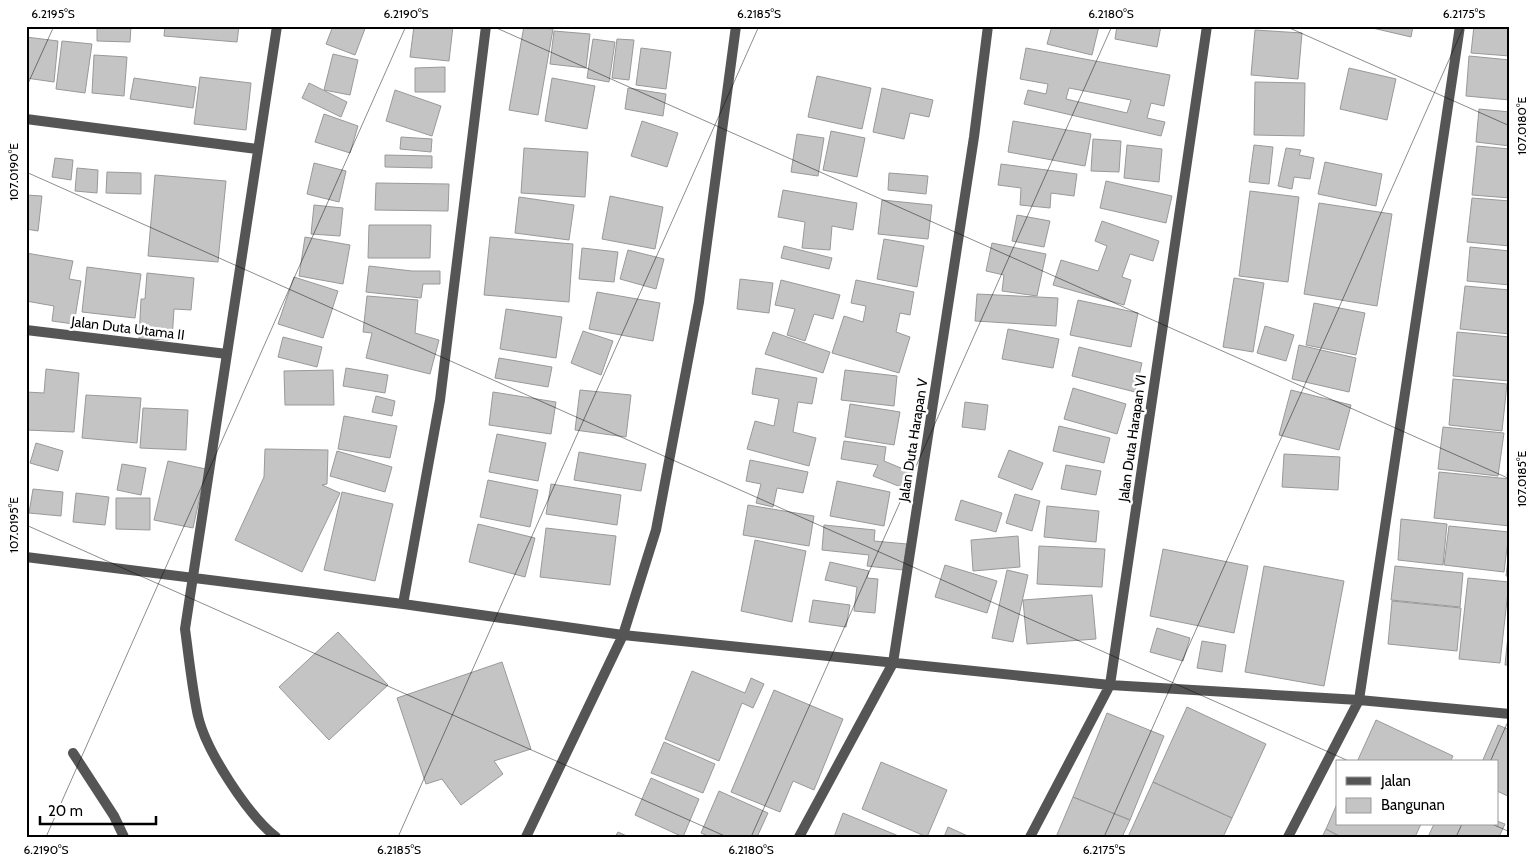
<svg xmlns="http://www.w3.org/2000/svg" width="1536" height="863" font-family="Cabin,sans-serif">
  <rect width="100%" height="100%" fill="#fff"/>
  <path fill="#c4c4c4" stroke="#999" fill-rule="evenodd" d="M97 26H131L130 42 97 41Z
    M165 26H239L237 42 164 36Z
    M333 26H366L355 55 326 44Z
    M414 26H453L449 61 410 57Z
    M524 26 553 29 538 115 509 110Z
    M1052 26H1099L1092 55 1047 44Z
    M1117 26H1161L1157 47 1115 39Z
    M1364 26H1413L1411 37Z
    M1474 26H1510V56L1471 53Z
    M1255 30 1302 33 1298 79 1251 75Z
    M554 31 590 34 586 68 550 64Z
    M26 37 58 41 54 82 26 78Z
    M593 39 615 42 609 82 587 78Z
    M617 39 634 40 629 80 612 78Z
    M62 41 92 44 85 93 56 89Z
    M641 48 671 52 666 89 636 85Z
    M1026 48 1170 75 1164 106 1151 103 1147 118 1165 122 1161 136 1024 104 1028 90 1046 94 1048 84 1020 79ZM1069 88 1131 100 1127 113 1066 99Z
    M333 54 358 60 350 95 324 90Z
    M94 55 127 57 124 96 92 93Z
    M1469 56 1510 60V100L1466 96Z
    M445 67V92H415V68Z
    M1349 68 1396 79 1387 120 1340 109Z
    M817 76 871 88 862 129 808 117Z
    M200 77 251 83 246 130 194 124Z
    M134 78 196 87 193 108 130 99Z
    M552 78 595 86 587 129 545 121Z
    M1255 82 1305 83 1304 136 1254 135Z
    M309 83 347 102 341 117 302 98Z
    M628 88 666 94 663 116 625 109Z
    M882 88 933 100 929 117 910 113 904 139 873 132Z
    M395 90 441 106 432 136 386 121Z
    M1479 109 1510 112V146L1476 142Z
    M324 114 358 126 350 153 315 142Z
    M642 121 678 133 667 167 631 156Z
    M1013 121 1091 134 1085 166 1008 152Z
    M831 131 865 138 857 177 823 170Z
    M797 134 824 138 818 176 791 172Z
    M401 137 432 139 431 152 400 149Z
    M1093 139 1121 141 1119 172 1091 171Z
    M1127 145 1162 149 1159 182 1124 178Z
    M1254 145 1273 147 1269 184 1249 182Z
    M1477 146 1510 149V198L1472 195Z
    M524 148 588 152 585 197 521 193Z
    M1286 148 1301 150 1299 155 1314 158 1310 179 1294 177 1292 189 1278 186Z
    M385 155 432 156V168L385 167Z
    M55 158 73 160 71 180 52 177Z
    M1325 162 1382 174 1376 206 1318 194Z
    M314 163 346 171 339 202 307 194Z
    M1001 164 1077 174 1074 196 1051 193 1050 208 1020 205 1021 188 998 185Z
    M77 168 98 170 97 193 75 191Z
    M107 172 141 173V194L106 193Z
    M889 173 928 176 926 194 888 190Z
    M155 175 226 181 218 262 148 256Z
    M1106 181 1172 196 1166 223 1100 208Z
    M376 183 449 184 448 211 375 210Z
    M783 190 857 203 853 230 832 226 830 250 802 248 805 222 778 217Z
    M1250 191 1299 197 1288 282 1239 276Z
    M26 195 42 196 38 231 26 229Z
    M610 196 663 207 655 249 602 239Z
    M519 197 574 205 569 240 515 233Z
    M1472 198 1510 201V246L1467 242Z
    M882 200 932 205 928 239 878 234Z
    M1319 203 1392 214 1377 306 1304 294Z
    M314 205 343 208 340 236 311 234Z
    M1017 215 1050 221 1044 247 1012 241Z
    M1102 221 1159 241 1153 261 1130 254 1122 277 1131 280 1124 305 1053 285 1061 260 1098 271 1107 246 1095 241Z
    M369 225H431L430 258H368Z
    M305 237 350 245 343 284 299 276Z
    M490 237 573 244 569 302 484 295Z
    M884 239 924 246 917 287 877 279Z
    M992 243 1046 254 1037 296 1002 291 1004 275 986 271Z
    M784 246 832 258 829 269 781 258Z
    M1470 247 1510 251V285L1467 281Z
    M582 248 618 252 614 282 579 279Z
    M628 250 664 259 656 289 620 279Z
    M26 253 73 261 69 279 81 281 74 324 52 321 54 306 26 301Z
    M369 266 412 271H440V284H423L421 298 366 292Z
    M87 267 141 274 135 318 82 312Z
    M147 273 194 278 191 310 174 309 172 340 139 339 141 299H145Z
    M294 277 338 291 323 338 278 324Z
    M1234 278 1264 283 1253 352 1223 347Z
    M740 279 773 283 769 313 737 309Z
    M781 280 840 295 833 319 814 314 805 341 787 335 795 309 775 305Z
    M856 280 914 292 910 315 900 313 896 332 910 337 899 373 832 353 844 316 863 322 866 306 851 303Z
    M1465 286 1510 290V334L1460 329Z
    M597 292 660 303 653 341 589 329Z
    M977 294 1058 298 1056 326 975 321Z
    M367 296 418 300 415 333 439 340 430 374 366 358 372 333 363 332Z
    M1078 300 1138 313 1131 347 1070 335Z
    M1314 303 1365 313 1356 355 1306 345Z
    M506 309 562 317 556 358 500 349Z
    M1265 326 1294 335 1286 361 1257 353Z
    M1008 329 1059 339 1053 368 1002 359Z
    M583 331 613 341 601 375 571 363Z
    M773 332 830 352 823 373 765 354Z
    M1457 332 1510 337V381L1453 376Z
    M283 337 322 347 317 367 278 357Z
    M1299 345 1356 358 1349 392 1292 379Z
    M1079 347 1142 363 1135 392 1072 376Z
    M499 358 552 367 548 387 495 378Z
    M346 368 388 375 385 393 343 386Z
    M756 368 817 378 812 404 798 402 793 432 816 438 809 466 747 449 755 421 774 426 779 399 752 394Z
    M46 369 79 373 74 432 26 430V392L44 393Z
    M333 370 334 405H285L284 371Z
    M845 370 897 376 894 406 841 400Z
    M1453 379 1507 384 1502 431 1449 425Z
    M1073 388 1126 404 1117 434 1064 419Z
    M580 390 631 395 626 437 575 430Z
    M1291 390 1351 405 1339 450 1279 435Z
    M493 392 556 402 551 434 489 425Z
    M86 395 141 398 137 443 82 438Z
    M376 396 395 401 392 416 372 412Z
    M965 402 988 405 985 430 962 427Z
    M850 404 900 412 894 445 845 437Z
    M143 408 188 410 186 450 140 448Z
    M344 416 397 426 390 458 338 449Z
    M1059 426 1110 438 1104 463 1053 451Z
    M1443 427 1504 433 1498 476 1438 469Z
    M497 434 546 443 538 481 489 472Z
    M844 441 886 447 884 461 913 473 906 489 873 476 878 465 841 459Z
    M36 443 63 451 58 471 30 463Z
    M1510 448V477L1507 476Z
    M265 449 328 450 327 484 322 485 340 493 302 572 235 540 264 477Z
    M1009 450 1043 463 1032 490 998 477Z
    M337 451 392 467 385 492 330 476Z
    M579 452 646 464 641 491 574 480Z
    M1284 454 1340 457 1338 490 1282 487Z
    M750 460 808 472 803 493 777 488 773 507 756 503 761 484 746 481Z
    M168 461 206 469 193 528 154 520Z
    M122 464 146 468 141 495 117 490Z
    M1066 465 1101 471 1096 495 1061 489Z
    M1439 472 1510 479V526L1434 518Z
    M488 480 538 490 530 527 480 517Z
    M837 481 890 492 884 526 830 516Z
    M551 484 621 495 617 525 546 514Z
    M33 489 63 492 61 516 29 513Z
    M342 492 393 504 375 581 324 570Z
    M76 493 109 497 105 525 73 522Z
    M1015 494 1040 501 1032 531 1006 523Z
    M116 498H150V530L116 529Z
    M961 500 1002 513 996 532 955 520Z
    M748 505 814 516 809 546 743 535Z
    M1047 506 1099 511 1096 542 1044 537Z
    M1401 519 1447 524 1443 565 1398 560Z
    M478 524 535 538 525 577 469 562Z
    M824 525 875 530 874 541 907 544 903 570 867 566 869 555 822 550Z
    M1449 526 1509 532 1504 572 1444 565Z
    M546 528 616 536 610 585 540 577Z
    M1018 536 1020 567 973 571 971 540Z
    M755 540 806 551 792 622 741 611Z
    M1510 542V576H1506Z
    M1039 546 1105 549 1102 587 1037 584Z
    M1163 549 1248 566 1234 633 1150 616Z
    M830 562 869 571 867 578 878 579 875 613 854 611 857 587 825 580Z
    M945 565 997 581 987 613 935 597Z
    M1264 566 1344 581 1324 686 1245 672Z
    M1395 566 1463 573 1460 607 1391 600Z
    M1007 570 1028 575 1013 642 992 638Z
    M1468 578 1509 582 1500 663 1459 659Z
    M1092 595 1096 639 1027 644 1023 600Z
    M813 600 850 605 846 627 809 622Z
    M1392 601 1461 608 1457 651 1388 644Z
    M1510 616V665H1505Z
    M1157 628 1190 638 1183 661 1150 652Z
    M338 632 388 685 329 740 279 687Z
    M1202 641 1226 645 1222 672 1197 668Z
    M502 662 531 749 494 761 503 774 461 805 442 779 426 784 397 698Z
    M692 671 745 693 751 678 764 684 753 708 742 703 719 761 665 739Z
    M774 690 843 719 814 790 793 781 780 812 731 792Z
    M1187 707 1266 744 1232 818 1153 782Z
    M1107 713 1164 736 1130 820 1073 797Z
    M1376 720 1453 756 1450 762H1357Z
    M1498 725 1510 730V797L1497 791V762H1482Z
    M664 742 715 764 703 793 651 773Z
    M881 762 947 790 927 837 862 809Z
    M651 778 699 799 683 837 635 815Z
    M1153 782 1232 818 1223 837H1128Z
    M719 791 768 813 757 837H710L701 833Z
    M1073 797 1130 820 1122 837H1056Z
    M1337 804V824H1421L1415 837H1341L1326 829Z
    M843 813 901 837H834Z
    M1497 821 1505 824 1499 837H1428L1434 824H1497Z
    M948 827 970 837H944Z
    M1326 829 1341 837H1322Z
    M618 832 629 837H615Z"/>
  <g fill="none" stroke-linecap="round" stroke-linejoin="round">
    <path stroke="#555" stroke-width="10" d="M73 753 114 816 124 837"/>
    <path stroke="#555" stroke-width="10" d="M26 119 257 149
      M26 330 227 354
      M26 557 403 604 623 635 1110 685 1359 700 1510 714
      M403 604 440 400 486 26
      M276 837C248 815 206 751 198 716 192 688 189 658 185 629L277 26
      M526 837 623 635 656 530 699 302 736 26
      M799 837 893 663 974 137 988 26
      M1030 837 1110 685 1207 26
      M1288 837 1359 700 1460 26"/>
  </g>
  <path fill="none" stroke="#000" stroke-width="1" stroke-opacity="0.45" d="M492 26 1510 479M1285 26 1510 126M26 88 54 26M26 172 1351 762M26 525 727 837M1490 762 1510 717M1492 824 1510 832M46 837 406 26M398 837 759 26M751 837 1112 26M1104 837 1464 26M1456 837 1462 824"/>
  <g text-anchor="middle" stroke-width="5" stroke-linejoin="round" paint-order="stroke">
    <g font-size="14" fill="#000" stroke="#fff">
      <text transform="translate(128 328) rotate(7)" y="5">Jalan Duta Utama II</text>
      <text transform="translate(1132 438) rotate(-82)" y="5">Jalan Duta Harapan VI</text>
      <text transform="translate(913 440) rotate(-81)" y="5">Jalan Duta Harapan V</text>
    </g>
  </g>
  <rect width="1536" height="863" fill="none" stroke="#ffffff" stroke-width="55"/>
  <rect x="1336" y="760" width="162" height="65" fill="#ffffff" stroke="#999999"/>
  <rect x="1346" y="777" width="25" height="8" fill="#555555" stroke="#999999"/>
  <text x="1381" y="786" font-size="15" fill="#000000">Jalan</text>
  <rect x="1346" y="798" width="25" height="15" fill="#c4c4c4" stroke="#999999"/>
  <text x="1381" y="810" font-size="15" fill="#000000">Bangunan</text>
  <path d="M40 816v8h116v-8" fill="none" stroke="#000000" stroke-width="2.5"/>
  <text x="48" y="816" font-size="15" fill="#000000" stroke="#ffffff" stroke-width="4" paint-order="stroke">20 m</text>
  <rect x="28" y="28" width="1480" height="808" fill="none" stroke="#000" stroke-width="2"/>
  <g font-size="12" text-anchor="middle" fill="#000">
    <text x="53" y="18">6.2195°S</text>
    <text x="406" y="18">6.2190°S</text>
    <text x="759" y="18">6.2185°S</text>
    <text x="1111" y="18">6.2180°S</text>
    <text x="1464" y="18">6.2175°S</text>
    <text transform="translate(1522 126) rotate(-90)" y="4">107.0180°E</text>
    <text transform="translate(14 172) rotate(-90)" y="4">107.0190°E</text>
    <text transform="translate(1522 479) rotate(-90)" y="4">107.0185°E</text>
    <text transform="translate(14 525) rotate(-90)" y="4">107.0195°E</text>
    <text x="46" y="854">6.2190°S</text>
    <text x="399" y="854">6.2185°S</text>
    <text x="751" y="854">6.2180°S</text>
    <text x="1104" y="854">6.2175°S</text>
  </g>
</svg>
